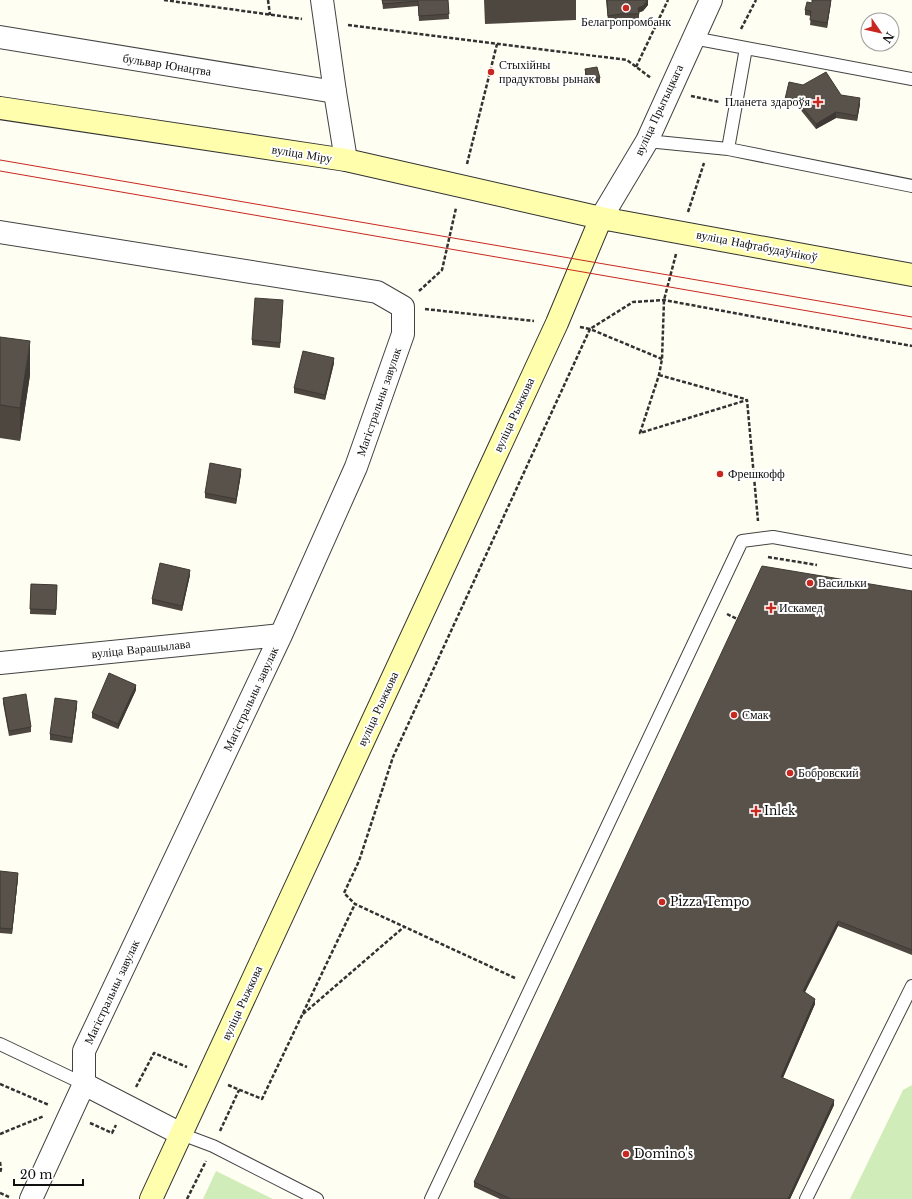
<svg xmlns="http://www.w3.org/2000/svg" width="912" height="1199" font-family="'Libre Baskerville',serif">
  <rect width="100%" height="100%" fill="#fffef2"/>
  <path fill="#cfecb9" d="M912 1085V1199H850L903 1090Z
    M216 1171 273 1199H203Z"/>
  <g fill="none" stroke-linecap="round" stroke-linejoin="round">
    <defs>
      <path id="service" d="M693 38 912 79
        M647 141 728 149 912 186
        M728 149 746 48
        M0 1044 84 1084
        M181 1134 213 1146 317 1199
        M431 1199 742 541 773 537 912 562
        M806 1199 912 986"/>
      <path id="minor" d="M0 37 335 92
        M0 232 377 292 403 307V334L356 467 281 635 84 1051V1084
        M0 663 281 635
        M31 1199 84 1084 181 1134"/>
      <path id="tertiary" d="M322 0 335 92 346 160
        M601 218 647 141 711 0"/>
      <path id="secondary" d="M0 108 346 160 601 218 912 275
        M151 1199 557 323 601 218"/>
    </defs>
    <use href="#service" stroke="#434343" stroke-width="14"/>
    <use href="#minor" stroke="#434343" stroke-width="24"/>
    <use href="#tertiary" stroke="#434343" stroke-width="24"/>
    <use href="#secondary" stroke="#323232" stroke-width="24"/>
    <path stroke="#323232" stroke-width="2.5" stroke-dasharray="4 2" stroke-linecap="butt" d="M164 0 302 19
      M268 0 270 15
      M348 25 627 60 651 78
      M741 29 756 0
      M636 67 668 0
      M691 96 719 102
      M467 164 497 44
      M688 212 704 163
      M676 254 664 300 662 359 659 375 640 433 747 400 758 521
      M419 291 442 270 456 208
      M425 309 534 321
      M580 327 590 329 633 302 664 300 912 346
      M659 375 745 399
      M768 557 817 565
      M727 614 739 620
      M515 978 355 904 344 893 359 861 393 757 590 329 662 359
      M303 1014 405 926
      M0 1084 49 1105
      M228 1085 262 1099 355 904
      M136 1087 154 1053 187 1067
      M90 1123 112 1133 116 1125
      M220 1131 239 1090
      M0 1134 44 1116
      M0 1162 1 1169 0 1173
      M0 1193 9 1197
      M187 1199 206 1161"/>
    <use href="#service" stroke="#fff" stroke-width="12"/>
    <use href="#minor" stroke="#fff" stroke-width="22"/>
    <use href="#tertiary" stroke="#fff" stroke-width="22"/>
    <use href="#secondary" stroke="#fffead" stroke-width="22"/>
    <path stroke="#c82820" stroke-width="1" d="M0 160 912 317
      M0 171 912 329"/>
  </g>
  <path fill="#4d4740" d="M382 0H448L449 19 419 21 418 6 383 9Z
    M484 0H576V20L485 24Z
    M606 0H648V5L643 11 639 12V19H621L608 21Z
    M831 0 827 28 810 25 811 16 805 15V10L812 3Z
    M585 69 600 78V83L587 84 585 74Z
    M841 95 860 104 857 121 836 118 816 129 799 108 785 104V99Z
    M283 305 280 348 252 345V340Z
    M0 337 30 375 20 441 0 438Z
    M334 363 325 400 294 393V388Z
    M241 474 236 504 205 498V493Z
    M190 575 182 611 152 604V599Z
    M31 584 57 585 56 615 30 614Z
    M912 591V955L838 926 805 992 815 1004 783 1078 834 1105 790 1199H500L474 1187V1182Z
    M136 690 118 729 92 718V713Z
    M3 698 31 727V732L9 736 3 703Z
    M77 706 72 743 50 740V734Z
    M0 871 18 878 12 934 0 933Z"/>
  <path fill="#3e3934" d="M648 0V5L643 11 638 13V8Z
    M831 0V3L827 28V23Z
    M860 98V104L857 121V116Z
    M836 112V118L816 129V124Z
    M30 341V375L20 441V408Z
    M334 358V363L325 400V395Z
    M241 469V474L236 504V499Z
    M190 570V575L182 611V606Z
    M136 685V690L118 729V724Z
    M77 701V706L72 743V738Z
    M18 873V878L12 934V929Z
    M838 921V926L803 996V991Z
    M815 999V1004L781 1082V1077Z
    M834 1100V1105L790 1199H788Z"/>
  <path fill="#59524b" stroke="#3e3934" d="M382 0H448L449 14 419 16 418 1 383 4Z
    M607 0H648L643 6 638 8 639 14H621L608 16Z
    M812 0H831L827 23 810 20 811 11 805 10 807 2 812 3Z
    M597 67 600 78 587 79 585 69Z
    M826 72 841 95 860 98 857 116 836 112 816 124 799 103 785 99 789 82 803 85Z
    M255 298 283 300 280 343 252 340Z
    M0 337 30 341 20 408 0 405Z
    M303 351 334 358 325 395 294 388Z
    M210 463 241 469 236 499 205 493Z
    M160 563 190 570 182 606 152 599Z
    M762 566 912 591V950L838 921 803 991 815 999 781 1077 834 1100 788 1199H511L474 1182Z
    M31 584 57 585 56 610 30 609Z
    M109 673 136 685 118 724 92 713Z
    M26 694 31 727 9 731 3 698Z
    M55 698 77 701 72 738 50 734Z
    M0 871 18 873 12 929 0 928Z"/>
  <g fill="#c82820" stroke="#fff" stroke-width="1.5">
    <circle cx="626" cy="8" r="4"/>
    <circle cx="491" cy="72" r="4"/>
    <path d="M816 96h4v4h4v4h-4v4h-4v-4h-4v-4h4z"/>
    <circle cx="720" cy="474" r="4"/>
    <circle cx="810" cy="583" r="4"/>
    <path d="M769 602h4v4h4v4h-4v4h-4v-4h-4v-4h4z"/>
    <circle cx="734" cy="715" r="4"/>
    <circle cx="790" cy="773" r="4"/>
    <path d="M754 805h4v4h4v4h-4v4h-4v-4h-4v-4h4z"/>
    <circle cx="662" cy="902" r="4"/>
    <circle cx="626" cy="1154" r="4"/>
  </g>
  <g text-anchor="middle" stroke-width="4" stroke-linejoin="round" paint-order="stroke">
    <g font-size="12" fill="#101010" stroke="#fff" text-anchor="start">
      <text x="626" y="26" text-anchor="middle">Белагропромбанк</text>
      <text x="499" y="69">Стыхійны<tspan x="499" dy="14">прадуктовы рынак</tspan></text>
      <text x="810" y="106" text-anchor="end">Планета здароўя</text>
      <text x="728" y="478">Фрешкофф</text>
      <text x="818" y="587">Васильки</text>
      <text x="779" y="612">Искамед</text>
      <text x="742" y="719">Смак</text>
      <text x="798" y="777">Бобровский</text>
      <text x="764" y="815">Inlek</text>
      <text x="670" y="906">Pizza Tempo</text>
      <text x="634" y="1158">Domino's</text>
    </g>
    <g font-size="12" fill="#101010" stroke="#fff">
      <text transform="translate(167 65) rotate(9)" y="4">бульвар Юнацтва</text>
      <text transform="translate(659 110) rotate(-65)" y="4">вуліца Прытыцкага</text>
      <text transform="translate(302 154) rotate(9)" y="4">вуліца Міру</text>
      <text transform="translate(757 246) rotate(11)" y="4">вуліца Нафтабудаўнікоў</text>
      <text transform="translate(379 402) rotate(-71)" y="4">Магістральны завулак</text>
      <text transform="translate(514 415) rotate(-65)" y="4">вуліца Рыжкова</text>
      <text transform="translate(141 649) rotate(-6)" y="4">вуліца Варашылава</text>
      <text transform="translate(251 699) rotate(-65)" y="4">Магістральны завулак</text>
      <text transform="translate(378 709) rotate(-65)" y="4">вуліца Рыжкова</text>
      <text transform="translate(112 992) rotate(-65)" y="4">Магістральны завулак</text>
      <text transform="translate(242 1003) rotate(-65)" y="4">вуліца Рыжкова</text>
    </g>
  </g>
  <g transform="translate(880 32) rotate(124)"><circle r="19" fill="#ffffff" stroke="#9f9f9f"/>
  <path d="M0-3L7 15L0 10L-7 15Z" fill="#c82820"/>
  <text y="-6" font-size="11" font-weight="bold" text-anchor="middle" fill="#101010">N</text>
  </g>
  <path d="M14 1179v6h69v-6" fill="none" stroke="#101010" stroke-width="2"/>
  <text x="20" y="1179" font-size="12" fill="#101010" stroke="#ffffff" stroke-width="3" paint-order="stroke">20 m</text>
</svg>
